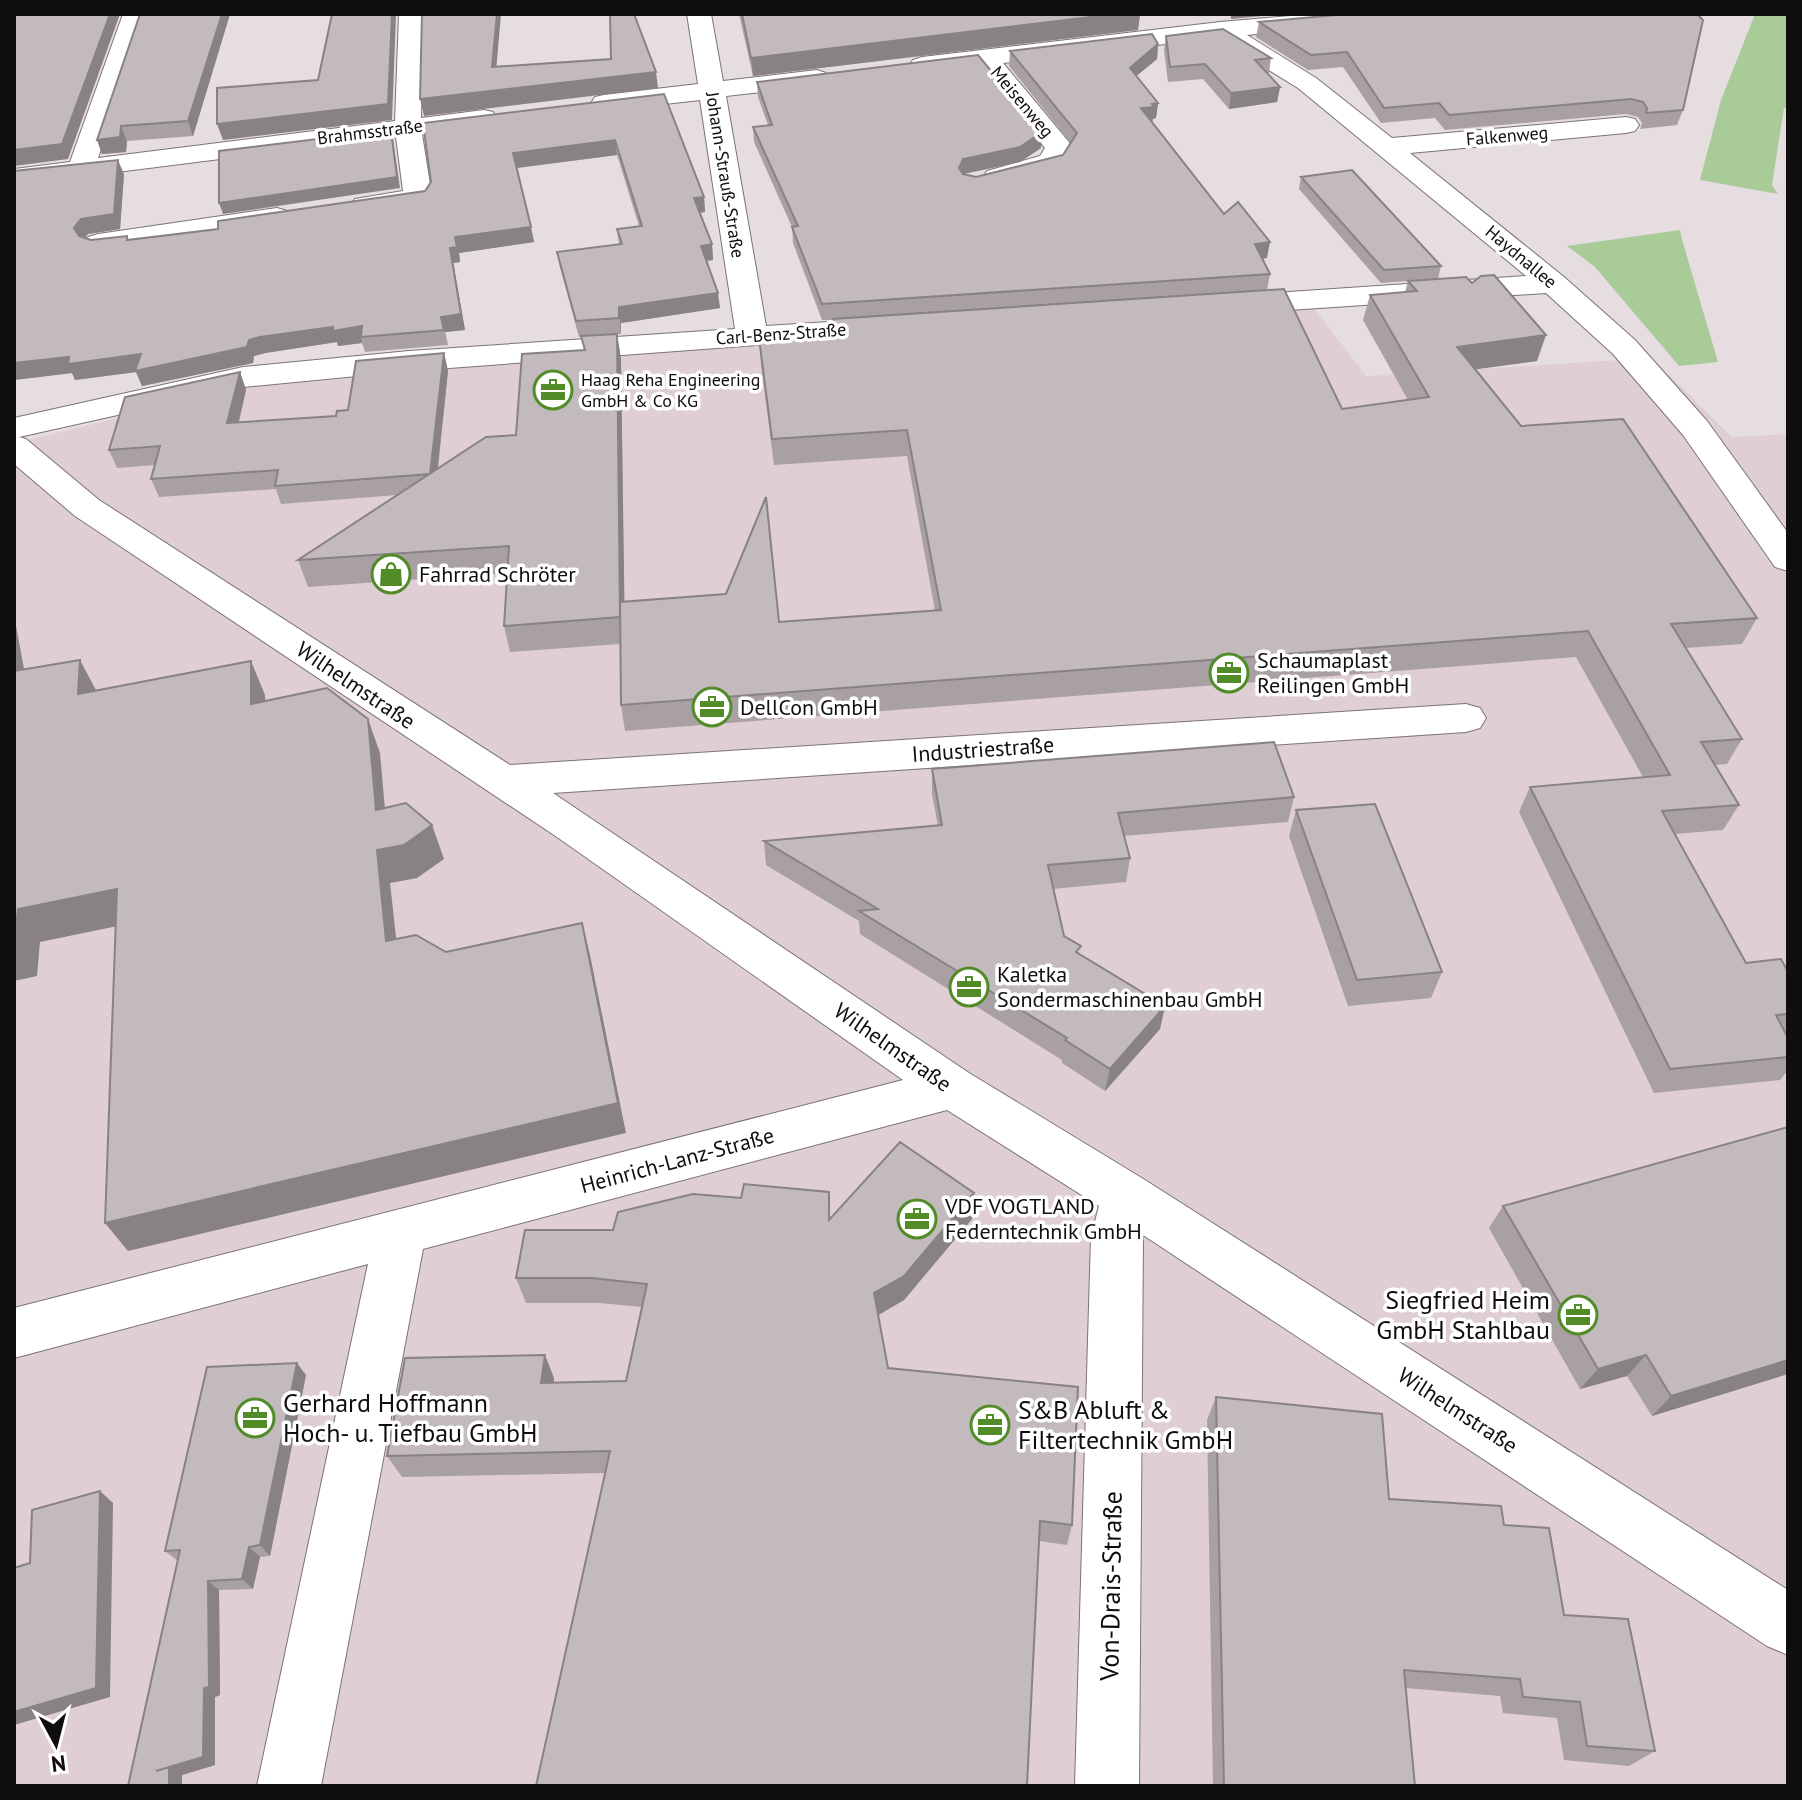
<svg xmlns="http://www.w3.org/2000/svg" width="1802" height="1800" font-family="'PT Sans',sans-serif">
  <rect width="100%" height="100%" fill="#e6dde1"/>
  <path fill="#e0ced5" d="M1315 309 1366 376 1652 358 1732 437 1788 434V1786H14V430L28 440 241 388 757 341Z"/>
  <path fill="#a9cb97" d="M1755 14H1788V108H1784L1772 185 1778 194 1700 180 1721 100Z
    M1680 230 1683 243 1718 362 1679 366 1595 267 1567 246Z"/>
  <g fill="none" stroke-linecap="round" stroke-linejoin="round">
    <defs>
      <path id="minor" d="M123 14H147L98 158 395 121 399 14H423L421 118 484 110 493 112 497 118 493 124 484 126 422 134 432 197 428 203 365 214 355 211 351 205 355 199 403 191 396 137 14 185V169L70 162Z
        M687 14H711L723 81 817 70 826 73 830 78 826 83 817 86 726 96 766 326 892 318 903 320 908 327 903 334 409 371 243 387 19 437 26 439 99 500 510 765 1466 704 1480 708 1486 718 1480 728 1466 732 553 793 969 1073 1145 1180 1788 1590V1655L1767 1646 1143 1235 1139 1786H1075L1091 1237 1099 1206 947 1110 423 1249 321 1786H257L368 1264 14 1358V1308L903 1080 557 837 75 516 14 464V418L243 367 409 351 735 329 700 100 604 111 595 109 591 103 595 97 604 95 698 84Z
        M1315 14H1406L1403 19 1394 21 1247 35 1316 78 1392 138 1626 117 1635 119 1639 125 1635 131 1626 133 1410 153 1564 277 1635 340 1707 421 1788 533V571L1775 567 1683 435 1613 354 1546 293 1228 314 1217 312 1213 305 1217 298 1228 296 1526 276 1298 88 1217 38 1003 63 1073 147 1061 168 997 185 987 183 983 177 987 171 1040 156 1045 148 978 66 922 73 913 70 909 65 913 60 922 57 1220 22Z
        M277 208 287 211 291 217 287 223 98 252 88 249 83 243 88 237 98 234Z"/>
    </defs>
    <use href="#minor" stroke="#7b7376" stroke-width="2"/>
    <use href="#minor" fill="#fff" fill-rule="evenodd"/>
  </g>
  <path fill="#a8a0a3" d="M140 14H230L193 136 127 141 126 152 102 154 97 140Z
    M739 14H1140L1138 30 753 76Z
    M1347 14H1699H1697L1683 110 1677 125 1640 129 1642 123 1638 117 1626 114 1445 130 1435 118 1381 123 1343 67 1308 70 1256 37 1259 22Z
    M1166 36 1271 58 1269 73H1267L1280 87 1277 102 1229 109 1203 79 1168 82 1164 50Z
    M1158 44 1157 59 1136 76 1158 103 1156 118 1153 119 1152 122 1224 214 1267 258 1262 259 1270 274 1267 290 1342 409 1408 400 1363 320 1370 295 1405 292 1408 281 1381 283 1299 189 1301 177 1441 266 1438 279 1537 361 1475 369 1521 426 1757 618 1742 644 1686 648 1742 739 1727 764 1715 765 1739 805 1723 830 1675 834 1746 963 1788 972V1070L1780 1080 1654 1093 1519 812 1530 787 1643 777 1576 657 625 731 621 705 620 644 510 652 504 626 507 573 308 587 298 560 397 495 281 504 276 489 159 497 151 479 155 465 117 468 109 450 240 372 246 390 239 422 336 416 444 353 448 371 438 469 516 435 584 350 581 336 579 337 560 267 557 252 619 244 617 229 639 226 617 155 517 168 534 242 459 253 460 262 453 263 465 330 445 332 448 345 365 352 362 343 338 346 337 342 265 353 254 356 253 363 142 386 136 372 75 380 72 373 14 380V171L124 174 120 229 88 234 85 237 91 240 127 236 129 240 218 229 425 191 664 94 704 197 705 212 699 213 712 244 713 260 706 261 720 308 621 323V334H617L621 359 624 602 779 622 935 611 907 456 774 465 761 364 759 338 833 333V320H822L793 243 792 227 754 142 753 127 768 125 758 97 757 82 1042 132 1041 148 1020 162 964 174 976 177 1063 155 1071 143 1009 66 1010 51Z
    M932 769 1294 797 1288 822 1124 836 1130 858 1126 882 1053 889 1064 936 1080 954 1165 1006 1160 1029 1105 1091 1062 1063V1060L860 934 859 921 766 865 764 841 938 826 932 794Z
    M1296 810 1442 972 1431 998 1348 1006 1289 836Z
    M974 1193 972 1219 904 1300 878 1315 888 1368 1072 1525 1067 1545 1039 1541 605 1473 402 1477 387 1456 554 1378V1382L626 1381 642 1307 600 1303H526L516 1278 613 1230 831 1218Z
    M1503 1206 1788 1374 1652 1416 1627 1376 1580 1389 1489 1228Z
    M306 1375 270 1556 260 1557 253 1589 219 1590 220 1695 215 1697V1765L182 1775V1786H128L178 1561 165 1551Z
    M1216 1397 1389 1499 1504 1525 1655 1751 1629 1766 1564 1760 1557 1718 1503 1713 1500 1696 1406 1688 1415 1786H1213L1207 1420Z"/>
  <path fill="#888285" d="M110 14H120L68 159 14 166V150Z
    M222 14H230L193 136 188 121Z
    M392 14H396L392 120 223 140 217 124 388 104Z
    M497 14H501L495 83 492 67Z
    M1116 14H1140L1138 30 753 76 751 58Z
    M1231 14H1282L1231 19Z
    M1158 44 1157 59 1128 83 1130 68Z
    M656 72 658 88 424 116 420 99Z
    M1280 87 1277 102 1229 109 1231 93Z
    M1158 103 1156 118 1153 119 1152 122 1139 124 1141 108 1152 104Z
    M121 126 127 141 126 152 102 154 97 140Z
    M391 130 393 141 400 188 223 214 219 203Z
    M1042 132 1041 148 1020 162 962 174 959 168 963 159Z
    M615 140 617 155 516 168 513 153Z
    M118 160 124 174 120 229 88 234 80 243 74 228Z
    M704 197 705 212 695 213 694 198Z
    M531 227 534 242 459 253 460 262 453 263 465 330 445 332 448 345 441 317 450 248 455 237Z
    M1270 242 1267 258 1252 260 1255 244Z
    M712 244 713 260 703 261 701 246Z
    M718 293 720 308 621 323V334L619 307Z
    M362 326 361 337 362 343 338 346 337 342 265 353 254 356 253 363 142 386 136 372 75 380 72 373 14 380V363L249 340 260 337 333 327Z
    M617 334 621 359 625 643 620 617Z
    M1546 335 1537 361 1449 373 1457 347Z
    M444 353 448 371 435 492 430 474Z
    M240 372 246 390 234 441 227 423Z
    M14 621 16 626 31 706 14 678Z
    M80 660 98 694H78Z
    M251 661 265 695 266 737 251 704Z
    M368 719 380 753 388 843 376 810Z
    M432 825 444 859 417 878 390 883 400 973 386 941 377 850Z
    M117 889 137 922 40 942 37 976 14 981V944L18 909Z
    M582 923 590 955 626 1133 128 1251 105 1223Z
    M1165 1006 1160 1029 1105 1091 1110 1069Z
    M974 1193 972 1219 904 1300 875 1317 874 1293Z
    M545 1355 554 1378 552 1405 541 1383Z
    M1646 1355 1627 1376 1580 1389 1598 1369Z
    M1788 1360V1374L1652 1416 1671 1396Z
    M297 1363 306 1375 270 1556 260 1545Z
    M100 1491 113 1503 110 1697 14 1725V1712Z
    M249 1547 260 1557 253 1589 242 1579Z
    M208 1581 219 1590 220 1695 215 1697V1765L182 1775V1786H169L156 1771 204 1688Z"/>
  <path fill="#c3babe" stroke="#888285" stroke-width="2" d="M14 14H110L62 144 14 150Z
    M140 14H222L188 121 121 126 120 137 97 140Z
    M332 14H392L388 104 217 124V88L318 80Z
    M422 14H497L492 67 611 59 610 14H634L656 72 420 99Z
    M742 14H1116L751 58Z
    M1347 14H1697L1703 20 1683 110 1646 113 1647 108 1643 102 1631 99 1449 115 1439 103 1384 108 1347 52 1311 55 1259 22Z
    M1223 29 1271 58 1255 60 1280 87 1231 93 1205 64 1170 67 1166 36Z
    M1152 34 1158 44 1130 68 1158 103 1152 104 1154 107 1141 108 1224 214 1238 202 1270 242 1255 244 1270 274 822 304 792 227 798 226 753 127 772 125 757 82 978 55 1042 132 1020 147 963 159 959 168 963 174 976 177 1063 155 1077 133 1010 51Z
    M664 94 704 197 694 198 712 244 701 246 718 293 619 307V318L576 321 557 252 622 244 617 229 642 226 615 140 513 153 531 227 455 237 457 247 450 248 461 314 441 317 444 330 361 337 362 326 333 331V327L260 337 249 340 247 347 135 371 141 354 68 364 69 357 14 363V171L118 160 114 214 81 219 74 228 79 236 91 240 127 236V240L218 229V221L425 191 431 182 423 123Z
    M391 130 397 177 219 203V151Z
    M1352 170 1441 266 1384 270 1301 177Z
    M1494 275 1546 335 1457 347 1521 426 1623 419 1757 618 1671 624 1742 739 1701 742 1739 805 1662 811 1746 963 1781 959 1788 972V1014L1776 1015 1788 1038V1057L1670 1069 1530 787 1670 775 1588 631 621 705 620 602 726 594 766 497 779 622 941 610 907 430 772 439 759 338 839 333 833 319 1284 289 1342 409 1429 397 1370 295 1417 291 1408 281 1466 277 1472 283 1481 276Z
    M617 334 620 617 504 626 509 546 298 560 486 437 516 435 522 354 585 350 581 336Z
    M444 353 430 474 275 486 278 470 151 479 160 446 109 450 125 397 240 372 227 423 336 416 337 411 348 410 356 361Z
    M80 660 78 694 251 661V704L327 688 368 719 376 810 406 803 432 825 404 845 377 850 386 941 416 935 446 952 582 923 618 1103 105 1223 117 889 18 909 14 944V671Z
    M1274 742 1294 797 1118 813 1130 858 1048 865 1064 936 1081 946 1076 952 1165 1006 1110 1069 1065 1040 1067 1038 859 911 878 909 764 841 942 825 932 769Z
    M1375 804 1442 972 1357 980 1296 810Z
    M1788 1127V1360L1671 1396 1646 1355 1598 1369 1503 1206Z
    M900 1142 974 1193 904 1276 874 1293 888 1368 1078 1387 1072 1525 1040 1521 1027 1786H536L610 1451 387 1456 405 1358 545 1355 541 1383 626 1381 647 1284 592 1278H516L525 1230H613L618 1212 693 1194 741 1198 744 1184 829 1192V1220Z
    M297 1363 260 1545 249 1547 242 1579 208 1581 209 1687 204 1688 203 1757 156 1771 169 1767V1786H128L180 1550 165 1551 207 1367Z
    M1216 1397 1382 1414 1389 1499 1501 1506 1504 1525 1549 1528 1564 1615 1628 1619 1655 1751 1587 1746 1580 1702 1523 1697 1520 1679 1404 1670 1415 1786H1224Z
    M100 1491 96 1688 14 1712V1568L30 1563 32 1510Z"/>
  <defs>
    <symbol id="office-ring" viewBox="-11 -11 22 22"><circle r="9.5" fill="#fff" stroke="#528c29" stroke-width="1.5"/><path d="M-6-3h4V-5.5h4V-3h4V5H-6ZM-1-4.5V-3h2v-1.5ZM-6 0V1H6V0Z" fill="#528c29"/></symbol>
    <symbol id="shop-ring" viewBox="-11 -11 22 22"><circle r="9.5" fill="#fff" stroke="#528c29" stroke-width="1.5"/><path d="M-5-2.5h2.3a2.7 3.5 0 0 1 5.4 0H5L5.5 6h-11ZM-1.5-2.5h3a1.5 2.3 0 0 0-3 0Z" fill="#528c29"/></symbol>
  </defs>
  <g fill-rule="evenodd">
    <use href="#office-ring" x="531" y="368" width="44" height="44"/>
    <use href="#shop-ring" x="369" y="552" width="44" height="44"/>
    <use href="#office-ring" x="1207" y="651" width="44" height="44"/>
    <use href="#office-ring" x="690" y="685" width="44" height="44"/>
    <use href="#office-ring" x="947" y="965" width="44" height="44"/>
    <use href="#office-ring" x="895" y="1197" width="44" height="44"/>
    <use href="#office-ring" x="1556" y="1293" width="44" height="44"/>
    <use href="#office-ring" x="233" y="1396" width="44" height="44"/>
    <use href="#office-ring" x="968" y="1403" width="44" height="44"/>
  </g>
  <g text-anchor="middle" stroke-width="7" stroke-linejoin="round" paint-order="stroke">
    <g font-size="18" fill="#100d0e" stroke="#fff">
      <text transform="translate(1022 102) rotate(50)" y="6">Meisenweg</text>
      <text transform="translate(370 132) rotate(-7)" y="6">Brahmsstraße</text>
      <text transform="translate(1507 136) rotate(-5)" y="6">Falkenweg</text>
      <text transform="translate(725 175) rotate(81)" y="6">Johann-Strauß-Straße</text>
      <text transform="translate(1521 257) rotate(40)" y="6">Haydnallee</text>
      <text transform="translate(781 334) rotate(-4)" y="6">Carl-Benz-Straße</text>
    </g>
    <g font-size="18" fill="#100d0e" stroke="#fff" text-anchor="start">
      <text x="581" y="386">Haag Reha Engineering<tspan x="581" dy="21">GmbH &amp; Co KG</tspan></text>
    </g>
    <g font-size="22" fill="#100d0e" stroke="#fff" text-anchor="start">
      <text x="419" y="582">Fahrrad Schröter</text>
      <text x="1257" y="668">Schaumaplast<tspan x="1257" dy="25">Reilingen GmbH</tspan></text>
      <text x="740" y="715">DellCon GmbH</text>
      <text x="997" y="982">Kaletka<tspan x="997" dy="25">Sondermaschinenbau GmbH</tspan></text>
      <text x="945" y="1214">VDF VOGTLAND<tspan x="945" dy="25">Federntechnik GmbH</tspan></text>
    </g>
    <g font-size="22" fill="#100d0e" stroke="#fff">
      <text transform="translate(356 685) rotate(34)" y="8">Wilhelmstraße</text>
      <text transform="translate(983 749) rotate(-4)" y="8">Industriestraße</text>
      <text transform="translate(893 1047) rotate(35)" y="8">Wilhelmstraße</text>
      <text transform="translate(677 1160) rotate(-15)" y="8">Heinrich-Lanz-Straße</text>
      <text transform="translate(1458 1410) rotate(33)" y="8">Wilhelmstraße</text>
    </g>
    <g font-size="26" fill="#100d0e" stroke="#fff" text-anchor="start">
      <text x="1550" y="1309" text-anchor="end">Siegfried Heim<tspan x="1550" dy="30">GmbH Stahlbau</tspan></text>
      <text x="283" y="1412">Gerhard Hoffmann<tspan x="283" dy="30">Hoch- u. Tiefbau GmbH</tspan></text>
      <text x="1018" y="1419">S&amp;B Abluft &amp;<tspan x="1018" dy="30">Filtertechnik GmbH</tspan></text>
    </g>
    <g font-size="26" fill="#100d0e" stroke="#fff">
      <text transform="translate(1111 1586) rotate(-89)" y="9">Von-Drais-Straße</text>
    </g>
  </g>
  <rect width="1802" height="1800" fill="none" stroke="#100d0e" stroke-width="32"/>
  <g transform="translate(56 1744) rotate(173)" stroke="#ffffff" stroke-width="6" paint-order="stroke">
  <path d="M0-6L14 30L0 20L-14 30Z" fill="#100d0e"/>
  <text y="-12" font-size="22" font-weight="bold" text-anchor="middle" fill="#100d0e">N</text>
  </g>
</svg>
